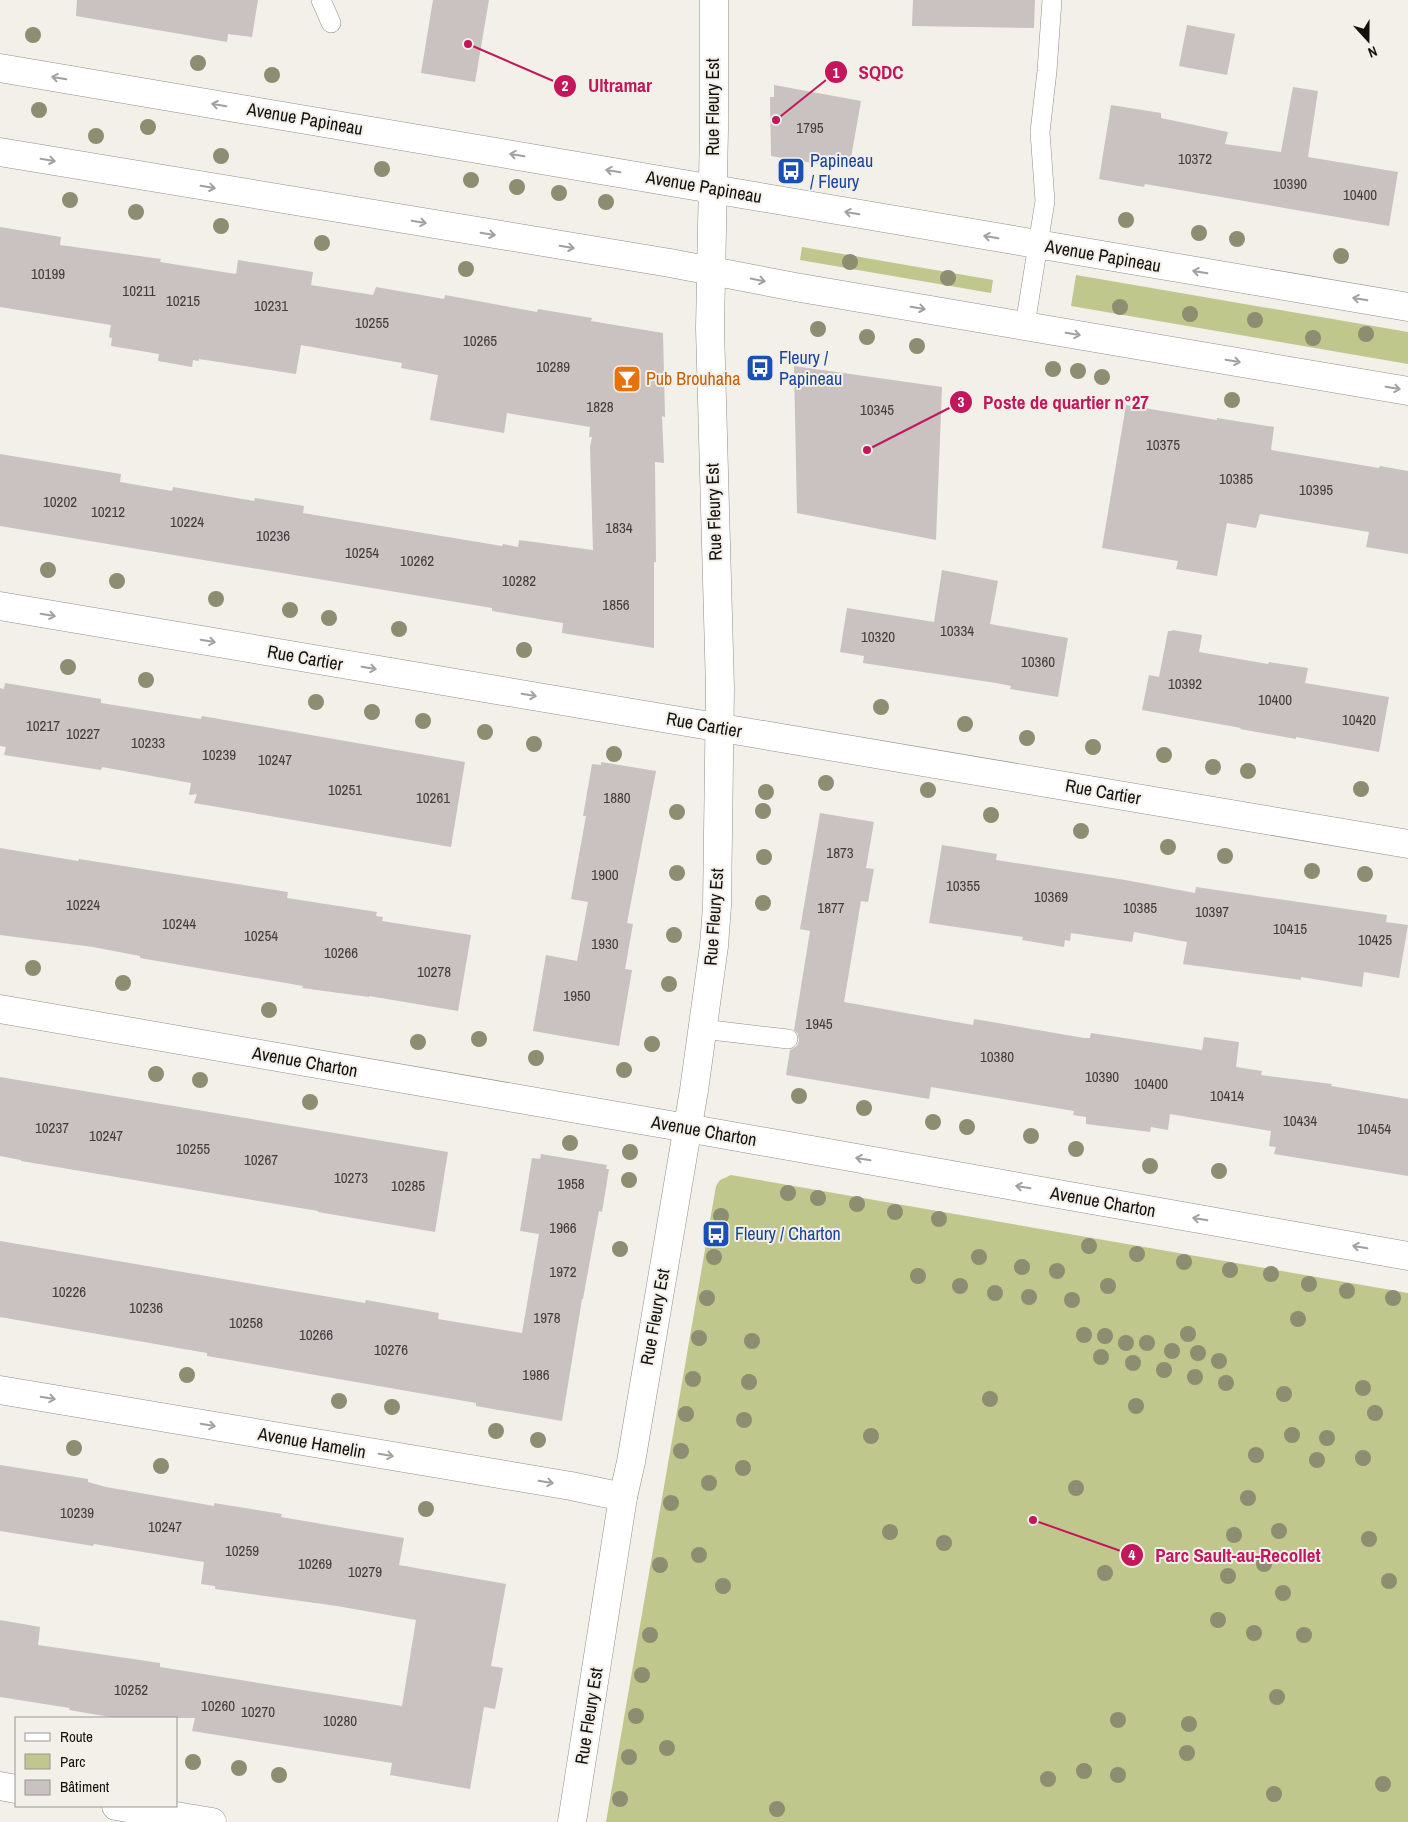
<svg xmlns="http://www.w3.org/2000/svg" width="1408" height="1822" font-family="'Archivo Narrow',sans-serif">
  <rect width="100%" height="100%" fill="#f3efe9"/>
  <path fill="#bfc78c" d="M802 247 993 280 991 293 800 260Z
    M1076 275 1408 332V364L1071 306Z
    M731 1175 1408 1293V1822H606L716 1186 720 1180Z"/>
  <path fill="#cac1c1" d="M77 0H258L252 37 228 34 227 42 76 16Z
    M433 0H489L475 82 421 73Z
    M913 0H1035L1034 28 912 26Z
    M1187 25 1235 34 1227 75 1179 66Z
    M774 85 861 101 849 169 771 156 770 97H774Z
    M1293 87 1318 91 1308 157 1398 172 1389 226 1145 184 1144 187 1099 179 1111 105 1161 113V118L1228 132 1225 144 1281 152Z
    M0 227 61 237 60 245 161 259 160 262 236 274 238 260 313 272 311 285 373 295 376 287 444 299 445 295 537 312 538 309 592 318 591 321 663 333 665 417 662 416 664 463 655 462 656 562H654V648L562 633 563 623 492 611V608L0 526V454L121 474 120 482 172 491 173 487 254 501 255 498 304 506 303 513 502 546 503 544 518 547 519 540 593 550 590 447 592 437H589L590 427 507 413 504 433 430 420 438 375 401 368 402 363 301 345 296 374 199 359V361L193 360 192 367 158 361 159 354 111 346 112 338 109 337 111 325 0 307Z
    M794 366 942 387 936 540 797 513Z
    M1126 405 1217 420V418L1274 427 1271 450 1379 468 1380 466 1408 471V554L1366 547 1369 532 1260 514 1256 528 1227 523 1217 576 1176 569 1178 561 1102 548Z
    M942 570 998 581 990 624 1068 638 1058 697 1010 689 1011 686 996 683 863 663 864 656 840 652 847 608 934 622Z
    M1172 630 1202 635 1199 652 1268 664 1269 662 1308 668 1305 683 1389 697 1379 752 1296 737V739L1240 729 1241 728 1142 710 1149 675 1159 677 1168 631H1172Z
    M5 683 101 699V703L201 719 202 716 465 762 451 847 194 803 197 794 189 795 191 783 102 767 101 770 4 755 6 747 0 746V688L4 689Z
    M601 762 656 771 627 923 633 924 625 969 632 970 619 1046 533 1031 546 955 577 961 588 902 571 899 586 816H583L592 764 601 765Z
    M820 813 874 822 866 868 874 869 868 902 861 901 844 1002 973 1025 974 1019 1084 1038H1090L1091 1033 1202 1050 1204 1037 1239 1042 1236 1067 1262 1071 1261 1075 1332 1084 1331 1086 1408 1099V1176L1274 1154 1276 1147 1269 1146 1271 1131 1170 1114 1168 1130 1151 1127 1150 1132 1086 1124V1117L1073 1115 1074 1111 931 1087 929 1099 786 1075 790 1050 797 1046 799 1041 798 1034 794 1030 810 931 800 929Z
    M942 845 997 854 996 860 1125 880 1195 893 1196 887 1387 915 1386 922 1408 925 1399 978 1364 972 1362 987 1301 977V980L1183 964 1187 942 1134 932 1132 942 1071 933 1070 941 1065 940 1064 947 1022 940 1023 937 929 923Z
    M0 848 78 861 79 859 288 892 287 898 377 912 376 916 383 917 382 921 471 935 458 1011 369 996V997L302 988 303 986 140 958V956L93 947 0 935Z
    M0 1077 448 1152 435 1232 318 1212V1211L21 1161V1160L0 1156Z
    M541 1154 607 1165 606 1169H609L602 1212 599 1211 583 1299H582L562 1421 476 1406V1403L207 1356V1353L0 1317V1241L365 1303 366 1300 439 1313 438 1319 522 1333 539 1234 520 1231 532 1158 540 1159Z
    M0 1465 88 1479V1482L106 1487 214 1506V1503L282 1514 281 1517 404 1538 399 1565 506 1584 491 1666 503 1668 499 1689 495 1709 484 1707 470 1789 390 1775 392 1763 192 1731 195 1718H116L69 1710 70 1708 0 1697V1620L40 1627 38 1645 160 1663V1667L402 1706 416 1620 337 1606 215 1589V1586L201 1584 204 1562 94 1544 93 1546 0 1531Z"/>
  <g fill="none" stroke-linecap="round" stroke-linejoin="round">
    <defs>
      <path id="service" d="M321 0 331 23
        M1025 325 1045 201 1040 132 1047 71 1052 0
        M702 1029 788 1039"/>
      <path id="minor" d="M0 606 1408 844
        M0 1009 687 1128 1408 1256
        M0 1390 571 1486 623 1497
        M0 1786 16 1789
        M116 1806 212 1822"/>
      <path id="tertiary" d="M572 1822 623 1497 631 1462 694 1090 714 946 717 906 720 688 710 328 714 129V0"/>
      <path id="primary" d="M0 68 1408 307
        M0 152 670 263 795 287 1408 391"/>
    </defs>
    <use href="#service" stroke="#928f89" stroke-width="20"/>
    <use href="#minor" stroke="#928f89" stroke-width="29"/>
    <use href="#tertiary" stroke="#928f89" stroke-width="29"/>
    <use href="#primary" stroke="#928f89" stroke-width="29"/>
    <use href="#service" stroke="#fff" stroke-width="19"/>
    <use href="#minor" stroke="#fff" stroke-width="28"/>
    <use href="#tertiary" stroke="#fff" stroke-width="28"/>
    <use href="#primary" stroke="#fff" stroke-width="28"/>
  </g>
  <g fill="#8c8d71">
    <circle cx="33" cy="35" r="8"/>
    <circle cx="198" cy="63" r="8"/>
    <circle cx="272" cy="75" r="8"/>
    <circle cx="39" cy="110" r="8"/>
    <circle cx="148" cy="127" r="8"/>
    <circle cx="96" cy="136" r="8"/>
    <circle cx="221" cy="156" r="8"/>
    <circle cx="382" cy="169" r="8"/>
    <circle cx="471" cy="180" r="8"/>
    <circle cx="517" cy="187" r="8"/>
    <circle cx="559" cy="193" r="8"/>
    <circle cx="70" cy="200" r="8"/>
    <circle cx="606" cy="202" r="8"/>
    <circle cx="136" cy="212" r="8"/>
    <circle cx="1126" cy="220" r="8"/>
    <circle cx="221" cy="226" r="8"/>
    <circle cx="1199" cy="233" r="8"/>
    <circle cx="1237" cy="239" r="8"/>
    <circle cx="322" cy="243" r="8"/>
    <circle cx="1341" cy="256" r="8"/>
    <circle cx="850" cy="262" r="8"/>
    <circle cx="466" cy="269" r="8"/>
    <circle cx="948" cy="278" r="8"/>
    <circle cx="1120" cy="307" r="8"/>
    <circle cx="1190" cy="314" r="8"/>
    <circle cx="1255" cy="320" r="8"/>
    <circle cx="818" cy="329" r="8"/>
    <circle cx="1366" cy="334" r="8"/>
    <circle cx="867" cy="337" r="8"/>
    <circle cx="1313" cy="338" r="8"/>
    <circle cx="917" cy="346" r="8"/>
    <circle cx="1053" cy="369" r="8"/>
    <circle cx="1078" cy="371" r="8"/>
    <circle cx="1102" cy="377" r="8"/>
    <circle cx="1232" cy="400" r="8"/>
    <circle cx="48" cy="570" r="8"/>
    <circle cx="117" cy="581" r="8"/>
    <circle cx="216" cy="599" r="8"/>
    <circle cx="290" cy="610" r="8"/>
    <circle cx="329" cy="618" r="8"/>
    <circle cx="399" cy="629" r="8"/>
    <circle cx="524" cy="650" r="8"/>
    <circle cx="68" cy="667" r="8"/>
    <circle cx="146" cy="680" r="8"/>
    <circle cx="316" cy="702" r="8"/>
    <circle cx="881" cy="707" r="8"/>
    <circle cx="372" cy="712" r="8"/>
    <circle cx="423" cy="721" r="8"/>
    <circle cx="965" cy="724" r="8"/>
    <circle cx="485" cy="732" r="8"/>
    <circle cx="1027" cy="738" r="8"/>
    <circle cx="534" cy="744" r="8"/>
    <circle cx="1093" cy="747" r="8"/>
    <circle cx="614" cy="754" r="8"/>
    <circle cx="1164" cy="755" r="8"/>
    <circle cx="1213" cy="767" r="8"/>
    <circle cx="1248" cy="771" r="8"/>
    <circle cx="826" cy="783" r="8"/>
    <circle cx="1361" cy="789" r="8"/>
    <circle cx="928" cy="790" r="8"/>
    <circle cx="766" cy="792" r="8"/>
    <circle cx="763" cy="811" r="8"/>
    <circle cx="677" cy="812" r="8"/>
    <circle cx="991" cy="815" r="8"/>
    <circle cx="1081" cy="831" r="8"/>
    <circle cx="1168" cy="847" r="8"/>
    <circle cx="1225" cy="856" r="8"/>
    <circle cx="764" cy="857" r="8"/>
    <circle cx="1312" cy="871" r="8"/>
    <circle cx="677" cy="873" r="8"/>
    <circle cx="1365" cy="874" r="8"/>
    <circle cx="763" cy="903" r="8"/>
    <circle cx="674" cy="935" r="8"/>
    <circle cx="33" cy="968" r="8"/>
    <circle cx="123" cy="983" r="8"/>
    <circle cx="669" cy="984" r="8"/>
    <circle cx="269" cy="1010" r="8"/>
    <circle cx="479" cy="1039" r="8"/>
    <circle cx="418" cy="1042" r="8"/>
    <circle cx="652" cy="1044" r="8"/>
    <circle cx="536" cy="1058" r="8"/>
    <circle cx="624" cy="1070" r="8"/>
    <circle cx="156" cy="1074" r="8"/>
    <circle cx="200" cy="1080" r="8"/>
    <circle cx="799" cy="1096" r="8"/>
    <circle cx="310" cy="1102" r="8"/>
    <circle cx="864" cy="1108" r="8"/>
    <circle cx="933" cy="1122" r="8"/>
    <circle cx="967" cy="1127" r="8"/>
    <circle cx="1031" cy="1136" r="8"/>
    <circle cx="570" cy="1143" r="8"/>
    <circle cx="1076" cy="1149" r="8"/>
    <circle cx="630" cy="1152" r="8"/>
    <circle cx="1150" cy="1166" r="8"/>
    <circle cx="1219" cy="1171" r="8"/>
    <circle cx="629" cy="1180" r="8"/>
    <circle cx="788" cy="1193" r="8"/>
    <circle cx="818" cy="1198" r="8"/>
    <circle cx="857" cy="1204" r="8"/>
    <circle cx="895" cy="1212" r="8"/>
    <circle cx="721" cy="1216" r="8"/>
    <circle cx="939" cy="1219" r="8"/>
    <circle cx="1089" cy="1246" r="8"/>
    <circle cx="620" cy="1249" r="8"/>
    <circle cx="1137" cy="1254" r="8"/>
    <circle cx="714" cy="1257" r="8"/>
    <circle cx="979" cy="1257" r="8"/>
    <circle cx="1184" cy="1262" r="8"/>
    <circle cx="1022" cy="1267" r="8"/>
    <circle cx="1230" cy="1270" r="8"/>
    <circle cx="1057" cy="1271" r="8"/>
    <circle cx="1271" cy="1274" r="8"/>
    <circle cx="918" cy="1276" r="8"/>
    <circle cx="1309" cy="1284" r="8"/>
    <circle cx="960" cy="1286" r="8"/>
    <circle cx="1108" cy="1286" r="8"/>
    <circle cx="1347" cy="1291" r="8"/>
    <circle cx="995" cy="1293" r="8"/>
    <circle cx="1029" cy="1297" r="8"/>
    <circle cx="707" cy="1298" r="8"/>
    <circle cx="1393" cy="1298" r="8"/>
    <circle cx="1072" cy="1300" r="8"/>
    <circle cx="1298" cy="1319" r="8"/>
    <circle cx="1188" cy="1334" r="8"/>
    <circle cx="1084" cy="1335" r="8"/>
    <circle cx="1105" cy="1336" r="8"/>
    <circle cx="699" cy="1338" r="8"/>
    <circle cx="752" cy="1341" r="8"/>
    <circle cx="1126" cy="1343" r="8"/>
    <circle cx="1147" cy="1343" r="8"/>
    <circle cx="1172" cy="1351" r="8"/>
    <circle cx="1198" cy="1353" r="8"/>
    <circle cx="1101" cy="1357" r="8"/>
    <circle cx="1219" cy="1361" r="8"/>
    <circle cx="1133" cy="1363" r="8"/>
    <circle cx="1164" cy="1370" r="8"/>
    <circle cx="187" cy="1375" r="8"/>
    <circle cx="1195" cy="1377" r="8"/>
    <circle cx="693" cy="1379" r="8"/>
    <circle cx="749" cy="1382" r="8"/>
    <circle cx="1226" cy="1383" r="8"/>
    <circle cx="1363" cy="1388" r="8"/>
    <circle cx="1284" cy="1394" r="8"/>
    <circle cx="990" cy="1399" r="8"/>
    <circle cx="339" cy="1401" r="8"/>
    <circle cx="1136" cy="1406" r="8"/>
    <circle cx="392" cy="1407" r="8"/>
    <circle cx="1375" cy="1413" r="8"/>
    <circle cx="686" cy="1414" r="8"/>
    <circle cx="744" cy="1420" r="8"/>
    <circle cx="496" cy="1431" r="8"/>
    <circle cx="1292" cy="1435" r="8"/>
    <circle cx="871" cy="1436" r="8"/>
    <circle cx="1327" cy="1438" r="8"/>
    <circle cx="538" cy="1440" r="8"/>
    <circle cx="74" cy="1448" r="8"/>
    <circle cx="681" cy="1451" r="8"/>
    <circle cx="1256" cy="1455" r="8"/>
    <circle cx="1363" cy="1458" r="8"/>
    <circle cx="1317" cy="1460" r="8"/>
    <circle cx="161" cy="1466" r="8"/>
    <circle cx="743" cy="1468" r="8"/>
    <circle cx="709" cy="1483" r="8"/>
    <circle cx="1076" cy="1488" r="8"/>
    <circle cx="1248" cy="1498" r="8"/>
    <circle cx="671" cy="1503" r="8"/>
    <circle cx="426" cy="1509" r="8"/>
    <circle cx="1279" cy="1531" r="8"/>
    <circle cx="890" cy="1532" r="8"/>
    <circle cx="1234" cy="1535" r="8"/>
    <circle cx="1369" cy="1539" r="8"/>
    <circle cx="944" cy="1543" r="8"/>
    <circle cx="699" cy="1555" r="8"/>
    <circle cx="1264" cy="1564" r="8"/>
    <circle cx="660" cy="1565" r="8"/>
    <circle cx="1105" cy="1573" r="8"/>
    <circle cx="1228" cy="1576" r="8"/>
    <circle cx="1389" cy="1581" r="8"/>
    <circle cx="723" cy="1586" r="8"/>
    <circle cx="1283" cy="1593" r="8"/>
    <circle cx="1218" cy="1620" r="8"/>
    <circle cx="1254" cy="1633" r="8"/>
    <circle cx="650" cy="1635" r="8"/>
    <circle cx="1304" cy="1635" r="8"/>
    <circle cx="642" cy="1675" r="8"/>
    <circle cx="1277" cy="1697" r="8"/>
    <circle cx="636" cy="1716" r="8"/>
    <circle cx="1118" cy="1720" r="8"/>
    <circle cx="1189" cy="1724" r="8"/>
    <circle cx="667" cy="1748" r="8"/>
    <circle cx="1187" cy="1753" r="8"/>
    <circle cx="629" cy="1757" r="8"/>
    <circle cx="193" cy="1762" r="8"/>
    <circle cx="239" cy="1768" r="8"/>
    <circle cx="1084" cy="1771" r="8"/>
    <circle cx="279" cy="1775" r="8"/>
    <circle cx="1118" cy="1775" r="8"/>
    <circle cx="1048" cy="1779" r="8"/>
    <circle cx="1383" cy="1784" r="8"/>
    <circle cx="1274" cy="1794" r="8"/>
    <circle cx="620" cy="1799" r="8"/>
    <circle cx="777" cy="1809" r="8"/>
  </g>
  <defs><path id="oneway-shaft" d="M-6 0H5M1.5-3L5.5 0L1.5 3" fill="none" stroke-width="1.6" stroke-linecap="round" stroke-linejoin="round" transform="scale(1.25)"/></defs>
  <g stroke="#a0a09f">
    <use href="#oneway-shaft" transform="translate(59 78) rotate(-170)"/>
    <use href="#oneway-shaft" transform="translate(219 105) rotate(-171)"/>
    <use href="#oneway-shaft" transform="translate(517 155) rotate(-170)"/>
    <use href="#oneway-shaft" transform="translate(48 160) rotate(9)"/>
    <use href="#oneway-shaft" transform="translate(613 171) rotate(-170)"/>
    <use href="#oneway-shaft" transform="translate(208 187) rotate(9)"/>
    <use href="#oneway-shaft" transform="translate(852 213) rotate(-170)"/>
    <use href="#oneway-shaft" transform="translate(419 222) rotate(10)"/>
    <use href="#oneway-shaft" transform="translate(488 234) rotate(9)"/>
    <use href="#oneway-shaft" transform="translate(991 237) rotate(-170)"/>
    <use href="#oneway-shaft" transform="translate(567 247) rotate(9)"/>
    <use href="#oneway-shaft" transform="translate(1200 272) rotate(-170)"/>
    <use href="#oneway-shaft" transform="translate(758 280) rotate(11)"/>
    <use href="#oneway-shaft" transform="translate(1360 299) rotate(-170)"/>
    <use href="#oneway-shaft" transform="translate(918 308) rotate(9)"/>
    <use href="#oneway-shaft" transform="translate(1073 334) rotate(10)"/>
    <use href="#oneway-shaft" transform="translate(1233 361) rotate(10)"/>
    <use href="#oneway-shaft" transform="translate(1393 388) rotate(10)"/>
    <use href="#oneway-shaft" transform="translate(48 615) rotate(10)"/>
    <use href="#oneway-shaft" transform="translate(208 641) rotate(10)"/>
    <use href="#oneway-shaft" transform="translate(369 668) rotate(10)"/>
    <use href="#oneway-shaft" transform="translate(529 695) rotate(10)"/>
    <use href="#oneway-shaft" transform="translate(863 1159) rotate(-170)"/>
    <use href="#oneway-shaft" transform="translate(1023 1187) rotate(-170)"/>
    <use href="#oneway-shaft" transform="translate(1200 1219) rotate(-170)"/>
    <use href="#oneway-shaft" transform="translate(1360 1247) rotate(-170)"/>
    <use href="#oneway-shaft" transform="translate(48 1398) rotate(10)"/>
    <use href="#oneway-shaft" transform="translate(208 1425) rotate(10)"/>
    <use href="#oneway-shaft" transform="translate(386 1455) rotate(10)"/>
    <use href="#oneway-shaft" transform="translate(546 1482) rotate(10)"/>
  </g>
  <defs>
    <symbol id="bus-square" viewBox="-11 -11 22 22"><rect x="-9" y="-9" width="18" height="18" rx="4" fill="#1a4fb4" stroke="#f3efe9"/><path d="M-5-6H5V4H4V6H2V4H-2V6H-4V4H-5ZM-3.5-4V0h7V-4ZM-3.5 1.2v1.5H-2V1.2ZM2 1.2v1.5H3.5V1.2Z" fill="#fff"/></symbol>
    <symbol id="bar-square" viewBox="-11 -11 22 22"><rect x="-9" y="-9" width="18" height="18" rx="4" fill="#e8710a" stroke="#f3efe9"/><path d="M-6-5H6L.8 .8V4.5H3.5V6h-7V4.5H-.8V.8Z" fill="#fff"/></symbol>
  </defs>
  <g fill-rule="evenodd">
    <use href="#bus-square" x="775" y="155" width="32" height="32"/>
    <use href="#bus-square" x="744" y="352" width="32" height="32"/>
    <use href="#bar-square" x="611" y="363" width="32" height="32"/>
    <use href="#bus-square" x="700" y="1218" width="32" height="32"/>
  </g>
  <g text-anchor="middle" stroke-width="4" stroke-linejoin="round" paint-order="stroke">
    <g font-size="15" fill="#403d3b">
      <text x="810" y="133">1795</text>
      <text x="1195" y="164">10372</text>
      <text x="1290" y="189">10390</text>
      <text x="1360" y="200">10400</text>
      <text x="48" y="279">10199</text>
      <text x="139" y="296">10211</text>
      <text x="183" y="306">10215</text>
      <text x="271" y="311">10231</text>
      <text x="372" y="328">10255</text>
      <text x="480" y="346">10265</text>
      <text x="553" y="372">10289</text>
      <text x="600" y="412">1828</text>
      <text x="877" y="415">10345</text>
      <text x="1163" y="450">10375</text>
      <text x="1236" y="484">10385</text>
      <text x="1316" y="495">10395</text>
      <text x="60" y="507">10202</text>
      <text x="108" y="517">10212</text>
      <text x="187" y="527">10224</text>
      <text x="619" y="533">1834</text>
      <text x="273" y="541">10236</text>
      <text x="362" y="558">10254</text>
      <text x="417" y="566">10262</text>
      <text x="519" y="586">10282</text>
      <text x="616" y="610">1856</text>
      <text x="957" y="636">10334</text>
      <text x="878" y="642">10320</text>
      <text x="1038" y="667">10360</text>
      <text x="1185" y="689">10392</text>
      <text x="1275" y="705">10400</text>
      <text x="1359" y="725">10420</text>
      <text x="43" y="731">10217</text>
      <text x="83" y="739">10227</text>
      <text x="148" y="748">10233</text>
      <text x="219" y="760">10239</text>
      <text x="275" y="765">10247</text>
      <text x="345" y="795">10251</text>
      <text x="433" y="803">10261</text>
      <text x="617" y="803">1880</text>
      <text x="840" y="858">1873</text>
      <text x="605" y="880">1900</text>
      <text x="963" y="891">10355</text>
      <text x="1051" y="902">10369</text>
      <text x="83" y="910">10224</text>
      <text x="831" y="913">1877</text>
      <text x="1140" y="913">10385</text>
      <text x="1212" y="917">10397</text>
      <text x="179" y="929">10244</text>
      <text x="1290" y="934">10415</text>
      <text x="261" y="941">10254</text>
      <text x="1375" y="945">10425</text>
      <text x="605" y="949">1930</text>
      <text x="341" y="958">10266</text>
      <text x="434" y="977">10278</text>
      <text x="577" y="1001">1950</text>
      <text x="819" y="1029">1945</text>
      <text x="997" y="1062">10380</text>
      <text x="1102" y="1082">10390</text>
      <text x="1151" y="1089">10400</text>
      <text x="1227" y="1101">10414</text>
      <text x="1300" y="1126">10434</text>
      <text x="52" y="1133">10237</text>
      <text x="1374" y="1134">10454</text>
      <text x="106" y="1141">10247</text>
      <text x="193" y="1154">10255</text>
      <text x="261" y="1165">10267</text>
      <text x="351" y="1183">10273</text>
      <text x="571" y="1189">1958</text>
      <text x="408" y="1191">10285</text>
      <text x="563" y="1233">1966</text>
      <text x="563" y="1277">1972</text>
      <text x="69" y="1297">10226</text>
      <text x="146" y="1313">10236</text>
      <text x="547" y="1323">1978</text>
      <text x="246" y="1328">10258</text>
      <text x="316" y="1340">10266</text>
      <text x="391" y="1355">10276</text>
      <text x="536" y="1380">1986</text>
      <text x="77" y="1518">10239</text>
      <text x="165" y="1532">10247</text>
      <text x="242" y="1556">10259</text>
      <text x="315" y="1569">10269</text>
      <text x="365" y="1577">10279</text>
      <text x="131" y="1695">10252</text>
      <text x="218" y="1711">10260</text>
      <text x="258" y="1717">10270</text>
      <text x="340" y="1726">10280</text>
    </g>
    <g font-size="18" fill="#12110e" stroke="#f3efe9">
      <text transform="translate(713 107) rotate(-90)" y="6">Rue Fleury Est</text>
      <text transform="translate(305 119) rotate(10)" y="6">Avenue Papineau</text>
      <text transform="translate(704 187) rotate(10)" y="6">Avenue Papineau</text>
      <text transform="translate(1103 256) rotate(10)" y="6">Avenue Papineau</text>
      <text transform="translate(714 512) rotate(-92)" y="6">Rue Fleury Est</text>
      <text transform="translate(305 658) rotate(10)" y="6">Rue Cartier</text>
      <text transform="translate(704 725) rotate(10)" y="6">Rue Cartier</text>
      <text transform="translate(1103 792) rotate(10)" y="6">Rue Cartier</text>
      <text transform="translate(714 917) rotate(-86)" y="6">Rue Fleury Est</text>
      <text transform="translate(305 1062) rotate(10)" y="6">Avenue Charton</text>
      <text transform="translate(704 1131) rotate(10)" y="6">Avenue Charton</text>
      <text transform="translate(1103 1202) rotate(10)" y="6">Avenue Charton</text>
      <text transform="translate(655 1317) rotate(-80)" y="6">Rue Fleury Est</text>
      <text transform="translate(312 1443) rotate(10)" y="6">Avenue Hamelin</text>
      <text transform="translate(589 1716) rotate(-81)" y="6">Rue Fleury Est</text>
    </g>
    <g font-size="18" fill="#164399" stroke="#f3efe9" text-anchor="start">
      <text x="810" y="167">Papineau<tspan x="810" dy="21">/ Fleury</tspan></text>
      <text x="779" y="364">Fleury /<tspan x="779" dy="21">Papineau</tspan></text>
      <text x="735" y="1240">Fleury / Charton</text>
    </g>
    <g font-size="18" fill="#c56008" stroke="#f3efe9" text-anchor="start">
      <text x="646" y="385">Pub Brouhaha</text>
    </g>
  </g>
  <path fill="none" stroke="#c2185b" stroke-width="2" d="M776 120L836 72M468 44L565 86M867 450L961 402M1033 1520L1132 1555"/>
  <g fill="#c2185b" stroke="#f3efe9" stroke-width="2">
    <circle cx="776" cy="120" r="5"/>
    <circle cx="468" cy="44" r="5"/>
    <circle cx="867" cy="450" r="5"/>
    <circle cx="1033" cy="1520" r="5"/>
    <circle cx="836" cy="72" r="12"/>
    <circle cx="565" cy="86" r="12"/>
    <circle cx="961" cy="402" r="12"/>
    <circle cx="1132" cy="1555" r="12"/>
  </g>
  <g font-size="15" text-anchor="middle" font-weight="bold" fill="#fff">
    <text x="836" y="78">1</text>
    <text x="565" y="91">2</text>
    <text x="961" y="407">3</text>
    <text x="1132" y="1560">4</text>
  </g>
  <g font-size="19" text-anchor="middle" font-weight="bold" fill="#c2185b" stroke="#f3efe9" stroke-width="4" stroke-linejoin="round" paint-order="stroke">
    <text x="881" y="79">SQDC</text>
    <text x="620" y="92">Ultramar</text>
    <text x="1066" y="409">Poste de quartier n°27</text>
    <text x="1238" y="1562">Parc Sault-au-Recollet</text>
  </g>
  <rect x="15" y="1717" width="162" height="90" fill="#f3efe9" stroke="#999691"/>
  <rect x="25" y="1733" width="25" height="8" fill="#ffffff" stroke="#999691"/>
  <text x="60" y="1742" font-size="15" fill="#12110e">Route</text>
  <rect x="25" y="1754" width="25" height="15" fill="#bfc78c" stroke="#999691"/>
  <text x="60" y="1767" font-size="15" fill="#12110e">Parc</text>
  <rect x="25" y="1780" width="25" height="15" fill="#cac1c1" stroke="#999691"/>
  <text x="60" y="1792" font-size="15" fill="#12110e">Bâtiment</text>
  <g transform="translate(1368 40) rotate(159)" stroke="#f3efe9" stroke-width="4" paint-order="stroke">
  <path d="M0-4L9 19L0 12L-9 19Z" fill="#12110e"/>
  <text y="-8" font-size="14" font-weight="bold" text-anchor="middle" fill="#12110e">N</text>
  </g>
</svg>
